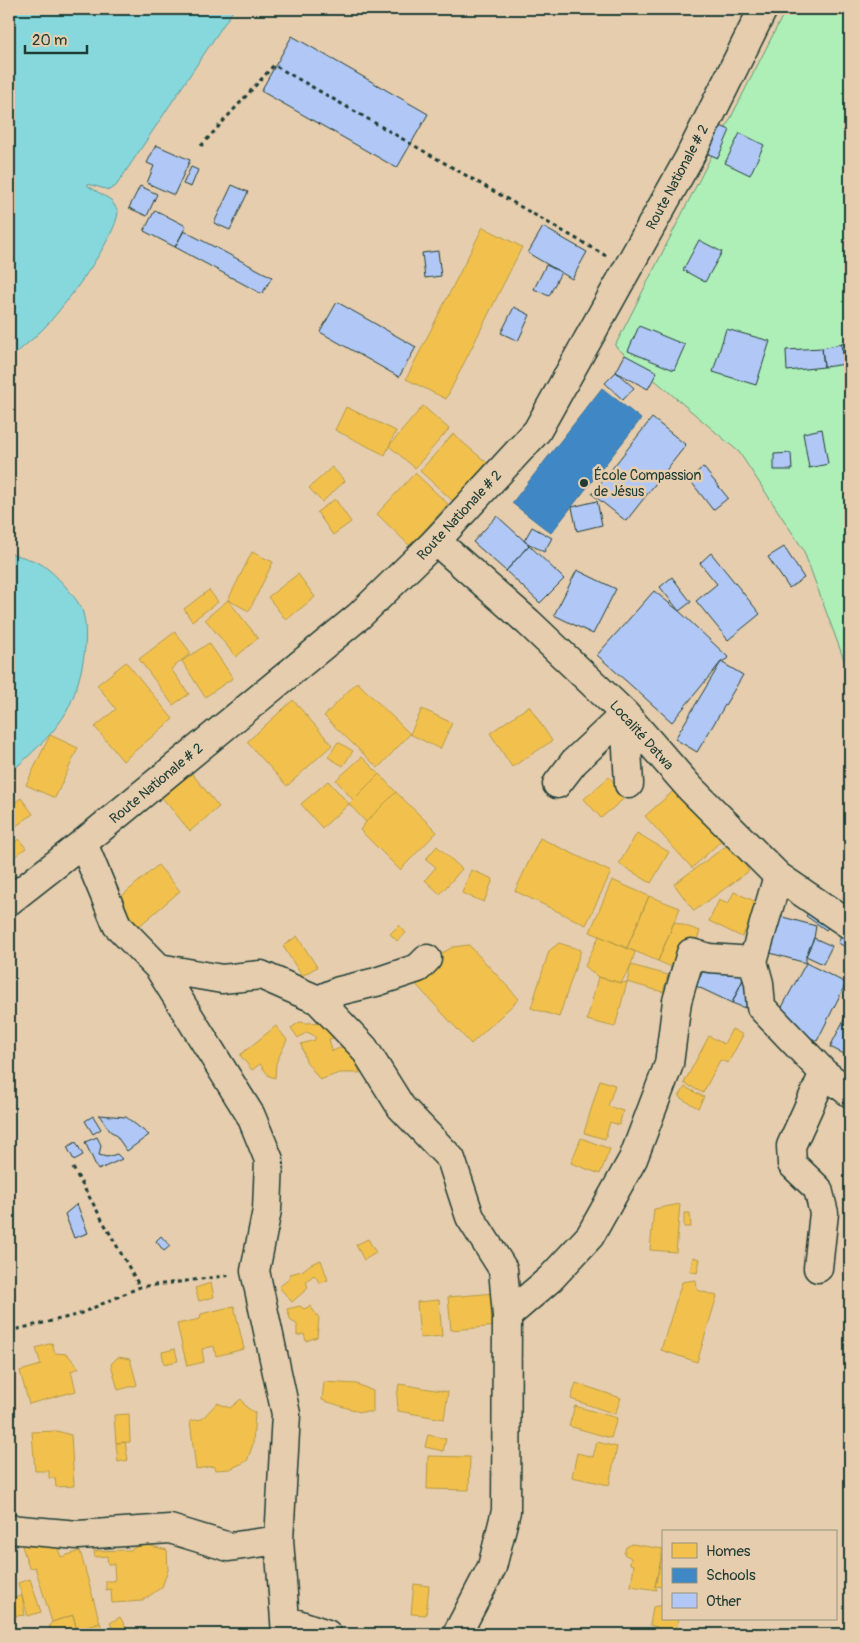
<svg xmlns="http://www.w3.org/2000/svg" width="859" height="1643" font-family="Pangolin,sans-serif">
  <rect width="100%" height="100%" fill="#e6cdae"/>
  <filter id="ink" filterUnits="userSpaceOnUse"><feTurbulence type="fractalNoise" baseFrequency=".02" numOctaves="2"/><feDisplacementMap in="SourceGraphic" scale="10" xChannelSelector="R" yChannelSelector="G"/><feConvolveMatrix kernelMatrix="1 2 1 2 8 2 1 2 1" color-interpolation-filters="sRGB"/></filter>
  <g filter="url(#ink)">
    <path fill="#aeefb8" stroke="#669676" d="M786 9H850V676L803 549 739 452 615 346Z"/>
    <path fill="#86d8dc" stroke="#5d9a99" d="M9 9H234L116 186 109 190 88 184V186L111 200 118 211C118 236 60 313 41 331 31 341 19 350 9 360Z
      M9 553C19 556 32 559 41 564 53 571 80 600 83 613 91 642 79 691 64 716 50 738 28 756 9 774Z"/>
    <path fill="#f2c14e" stroke="#b39946" d="M483 227 522 247 446 399 406 379Z
      M423 406 449 429 415 468 389 446Z
      M346 407 396 431 385 455 335 430Z
      M453 434 487 463 453 501 420 471Z
      M332 467 345 481 322 502 309 488Z
      M415 473 448 504 410 546 377 514Z
      M335 499 351 522 333 535 317 512Z
      M252 552 273 562 249 611 228 600Z
      M298 574 315 597 286 620 268 597Z
      M209 590 218 602 192 621 184 609Z
      M228 600 258 638 236 657 205 619Z
      M175 632 191 653 171 669 189 694 173 705 139 659Z
      M209 643 233 678 205 697 182 661Z
      M126 662 173 719 123 761 95 727 116 709 97 685Z
      M357 682 410 734 378 768 324 716Z
      M293 700 332 745 287 786 247 742Z
      M529 706 552 741 512 767 490 733Z
      M422 709 452 723 440 749 410 734Z
      M50 735 78 748 55 798 26 785Z
      M338 742 353 751 343 766 328 757Z
      M362 757 379 774 353 800 336 780Z
      M189 770 219 807 190 831 159 794Z
      M379 774 396 792 366 822 349 804Z
      M609 777 627 796 601 818 584 799Z
      M328 781 349 804 322 828 301 804Z
      M678 787 724 838 692 868 645 816Z
      M396 792 437 832 400 870 360 830 366 822Z
      M21 798 33 814 9 831V807Z
      M637 833 669 852 651 883 619 864Z
      M540 838 611 872 586 925 515 891Z
      M19 839 26 848 15 856 9 846Z
      M729 844 749 871 694 911 674 884Z
      M437 846 462 869 440 894 425 880 436 867 426 859Z
      M158 865 180 891 138 927 116 901Z
      M471 870 493 879 484 902 462 893Z
      M612 880 649 896 627 948 590 932Z
      M734 892 759 903 742 937 709 921 719 900 728 904Z
      M649 896 680 908 658 961 627 948Z
      M674 922 700 931 685 973 658 961Z
      M399 925 406 933 397 941 390 934Z
      M297 936 317 967 302 976 283 946Z
      M599 936 635 952 631 965 621 983 598 977 585 966Z
      M559 943 581 950 559 1017 531 1008 549 951Z
      M469 945 519 999 471 1044 411 979 435 957 453 947Z
      M631 965 668 975 663 992 627 982Z
      M598 977 621 983 627 982 615 1027 587 1020Z
      M300 1022 306 1023 327 1022 337 1037 329 1039 332 1051 351 1044 360 1073H339L320 1080 306 1061 301 1044 315 1040V1036L307 1032 298 1038 291 1028Z
      M276 1026 287 1040 276 1063 275 1078 269 1076 260 1064 252 1070 240 1055Z
      M732 1029 743 1035 728 1063 720 1060 703 1093 684 1083 709 1036 724 1044Z
      M600 1080 615 1085 608 1106 623 1111 619 1125 610 1122 605 1139 584 1133Z
      M685 1087 704 1097 698 1108 679 1097Z
      M581 1138 610 1149 600 1174 571 1163Z
      M680 1204 676 1252 650 1250 654 1209Z
      M684 1213H690L691 1227H684Z
      M368 1239 376 1253 364 1260 356 1245Z
      M693 1257 700 1259 697 1273 690 1271Z
      M321 1260 328 1280 320 1283 314 1275 306 1281 308 1288 292 1302 279 1287 289 1279 290 1274 302 1271 311 1264Z
      M696 1280 697 1290 717 1296 697 1362 661 1350 682 1282Z
      M211 1283 214 1297 199 1301 195 1288Z
      M496 1293 499 1326 451 1330 448 1297Z
      M439 1300 442 1336 420 1338 417 1302Z
      M234 1306 244 1349 216 1356 214 1346 202 1349 204 1362 187 1366 177 1324 200 1319 201 1314Z
      M300 1306 304 1309 310 1306 319 1318 317 1337 306 1341 304 1334 297 1336V1324L291 1321 287 1309Z
      M52 1343 55 1353 67 1354 79 1368 71 1371 76 1391 29 1404 20 1371 41 1365 36 1348Z
      M175 1349 178 1361 164 1364 162 1352Z
      M118 1357 130 1359 137 1385 118 1390 111 1364Z
      M324 1382 357 1384 373 1391V1412H360L322 1400Z
      M576 1383 621 1398 615 1414 571 1399Z
      M399 1384 448 1392 444 1419 398 1411 397 1396Z
      M241 1399 246 1407 255 1413 253 1444 247 1461 230 1469 216 1470 214 1466 196 1469 190 1421 202 1419 217 1403 230 1408Z
      M575 1406 617 1418 611 1438 569 1426Z
      M129 1414 130 1442 116 1443 114 1415Z
      M57 1431 71 1435 74 1486 56 1487 55 1478H49V1471H35L32 1432Z
      M428 1435 446 1439 443 1451 425 1447Z
      M125 1442 128 1460 118 1462 116 1443Z
      M597 1442 617 1447 609 1485 572 1477 577 1453 593 1457Z
      M428 1456 470 1457 469 1490 427 1489Z
      M18 1533 54 1537 61 1557 80 1551 100 1623 77 1630 73 1615 52 1622 35 1567 29 1568Z
      M143 1544 167 1550 168 1570 162 1587 142 1601 112 1603 111 1589 106 1590V1581H115L114 1564H108L107 1556 95 1557 94 1551 130 1550Z
      M632 1544 663 1549 655 1586 657 1590 631 1586 634 1565 630 1564 631 1558 624 1554 626 1547Z
      M662 1556H663V1587L655 1586Z
      M30 1579 41 1612 28 1616 18 1583Z
      M414 1584 429 1586 426 1615 411 1614Z
      M22 1596 25 1615 16 1616 13 1598Z
      M663 1605V1619H678L675 1634H656L657 1627 650 1625 653 1607Z
      M73 1615 77 1630 100 1623 104 1634H51L49 1626 52 1622Z
      M120 1617 126 1628 116 1634 110 1623Z"/>
    <path fill="#3f88c5" stroke="#35729a" d="M602 388 641 419 551 533 512 503Z"/>
    <path fill="#b1c8f6" stroke="#1f3d34" d="M292 36 428 114 397 168 261 91Z
      M718 125 730 130 718 158 706 153Z
      M740 133 764 145 750 175 725 163Z
      M156 145 190 160 174 195 147 183 154 166 147 163Z
      M191 167 198 170 191 187 183 184Z
      M232 185 248 192 230 230 214 223Z
      M140 186 157 194 147 216 129 208Z
      M155 210 186 226 175 247 144 231Z
      M543 227 587 252 572 279 528 253Z
      M184 231 272 277 262 294 175 247Z
      M699 240 722 252 705 282 683 270Z
      M438 251 441 276 425 278 422 253Z
      M546 265 561 272 549 296 534 289Z
      M337 302 416 347 399 377 320 332Z
      M514 307 530 315 518 341 501 333Z
      M639 326 685 345 674 370 628 351Z
      M726 329 770 341 756 385 713 372Z
      M850 342V356L844 358 841 344Z
      M841 344 846 364 824 367 822 348Z
      M822 348 824 367 787 371 786 350Z
      M625 355 657 372 648 389 616 372Z
      M850 357V385L845 358Z
      M616 372 634 388 623 400 605 383Z
      M652 418 686 445 626 521 592 494Z
      M822 429 828 464 809 468 803 433Z
      M791 453 792 470H774V454Z
      M703 467 728 498 713 510 689 479Z
      M597 501 602 525 577 531 572 507Z
      M497 516 529 545 506 571 473 542Z
      M532 527 552 538 544 552 524 541Z
      M529 545 564 579 540 603 506 571Z
      M784 547 804 578 789 588 768 557Z
      M711 553 760 614 728 640 696 601 717 584 700 563Z
      M577 570 616 589 593 634 554 615Z
      M672 577 691 602 679 611 660 587Z
      M654 591 679 611 729 658 721 662 672 722 597 655Z
      M721 662 743 675 697 752 675 739Z
      M816 902 832 922 826 930 806 916Z
      M779 916 816 926 814 938 806 956V963L770 953Z
      M847 924 850 925V949L838 943Z
      M814 938 832 946 823 964 806 956Z
      M709 958 745 975 732 1003 696 986Z
      M806 963 846 983 817 1041 775 1020Z
      M745 975 759 983 745 1008 732 1003Z
      M850 1008V1057L830 1047Z
      M99 1115 126 1117 149 1135 127 1151 115 1134 110 1131Z
      M93 1116 101 1129 93 1134 85 1121Z
      M97 1137 101 1145 99 1155 107 1157 117 1154 122 1159 98 1170 85 1142Z
      M76 1142 83 1155 74 1160 67 1147Z
      M77 1204 88 1233 74 1238 65 1214Z
      M161 1236 170 1246 164 1251 156 1241Z"/>
    <g fill="none" stroke-linecap="round" stroke-linejoin="round">
      <defs>
        <path id="minor" d="M436 541 528 622 625 714 690 788 778 876 850 925
          M625 714 629 784
          M557 784 574 762 625 714
          M83 843 117 925 159 968 251 1116 269 1160 267 1210 255 1271 286 1414 279 1540 286 1634
          M778 876 753 961 759 983 761 1007 824 1073 850 1093
          M159 968 222 979 261 975 318 1000 364 1048 401 1107 451 1159 470 1217 503 1269 507 1316 506 1511 492 1567 457 1634
          M318 1000 339 991 376 982 418 968 427 959
          M818 1268 824 1213 818 1189 792 1164 791 1146 824 1073
          M507 1316 550 1279 590 1236 633 1159 669 1064 677 1001 691 953 709 958 753 961
          M9 1529 78 1535 170 1529 229 1547 279 1540
          M286 1620 327 1634"/>
        <path id="major" d="M9 901 83 843 359 616 436 541 537 431 689 158 763 9"/>
      </defs>
      <use href="#minor" stroke="#1f3d34" stroke-width="31"/>
      <use href="#major" stroke="#1f3d34" stroke-width="31"/>
      <path stroke="#1f3d34" stroke-width="3" stroke-dasharray="4 4" stroke-linecap="butt" d="M201 146 274 65 608 257
        M73 1168 140 1287
        M9 1331 77 1315 140 1287 232 1275"/>
      <use href="#minor" stroke="#e6cdae" stroke-width="28"/>
      <use href="#major" stroke="#e6cdae" stroke-width="28"/>
    </g>
  </g>
  <circle fill="#1f3d34" stroke="#e6cdae" stroke-width="2" cx="584" cy="483" r="5"/>
  <g text-anchor="middle" stroke-width="5" stroke-linejoin="round" paint-order="stroke">
    <g font-size="14" fill="#1f3d34" stroke="#e6cdae">
      <text transform="translate(677 177) rotate(-62)" y="5">Route Nationale # 2</text>
      <text transform="translate(459 515) rotate(-47)" y="5">Route Nationale # 2</text>
      <text transform="translate(642 735) rotate(48)" y="5">Localité Datwa</text>
      <text transform="translate(156 783) rotate(-40)" y="5">Route Nationale # 2</text>
    </g>
    <g font-size="14" fill="#1f3d34" stroke="#e6cdae" text-anchor="start">
      <text x="594" y="480">École Compassion<tspan x="594" dy="16">de Jésus</tspan></text>
    </g>
  </g>
  <rect width="859" height="1643" fill="none" stroke="#e6cdae" stroke-width="30"/>
  <rect x="15" y="15" width="829" height="1613" fill="none" stroke="#1f3d34" stroke-width="2" filter="url(#ink)"/>
  <rect x="662" y="1530" width="175" height="90" fill="#e6cdae" stroke="#96937d"/>
  <rect x="672" y="1543" width="25" height="15" fill="#f2c14e" stroke="#96937d"/>
  <text x="706" y="1556" font-size="15" fill="#1f3d34">Homes</text>
  <rect x="672" y="1568" width="25" height="15" fill="#3f88c5" stroke="#96937d"/>
  <text x="706" y="1580" font-size="15" fill="#1f3d34">Schools</text>
  <rect x="672" y="1593" width="25" height="15" fill="#b1c8f6" stroke="#96937d"/>
  <text x="706" y="1606" font-size="15" fill="#1f3d34">Other</text>
  <path d="M25 45v8h62v-8" fill="none" stroke="#1f3d34" stroke-width="2.5"/>
  <text x="32" y="45" font-size="15" fill="#1f3d34" stroke="#e6cdae" stroke-width="4" paint-order="stroke">20 m</text>
</svg>
